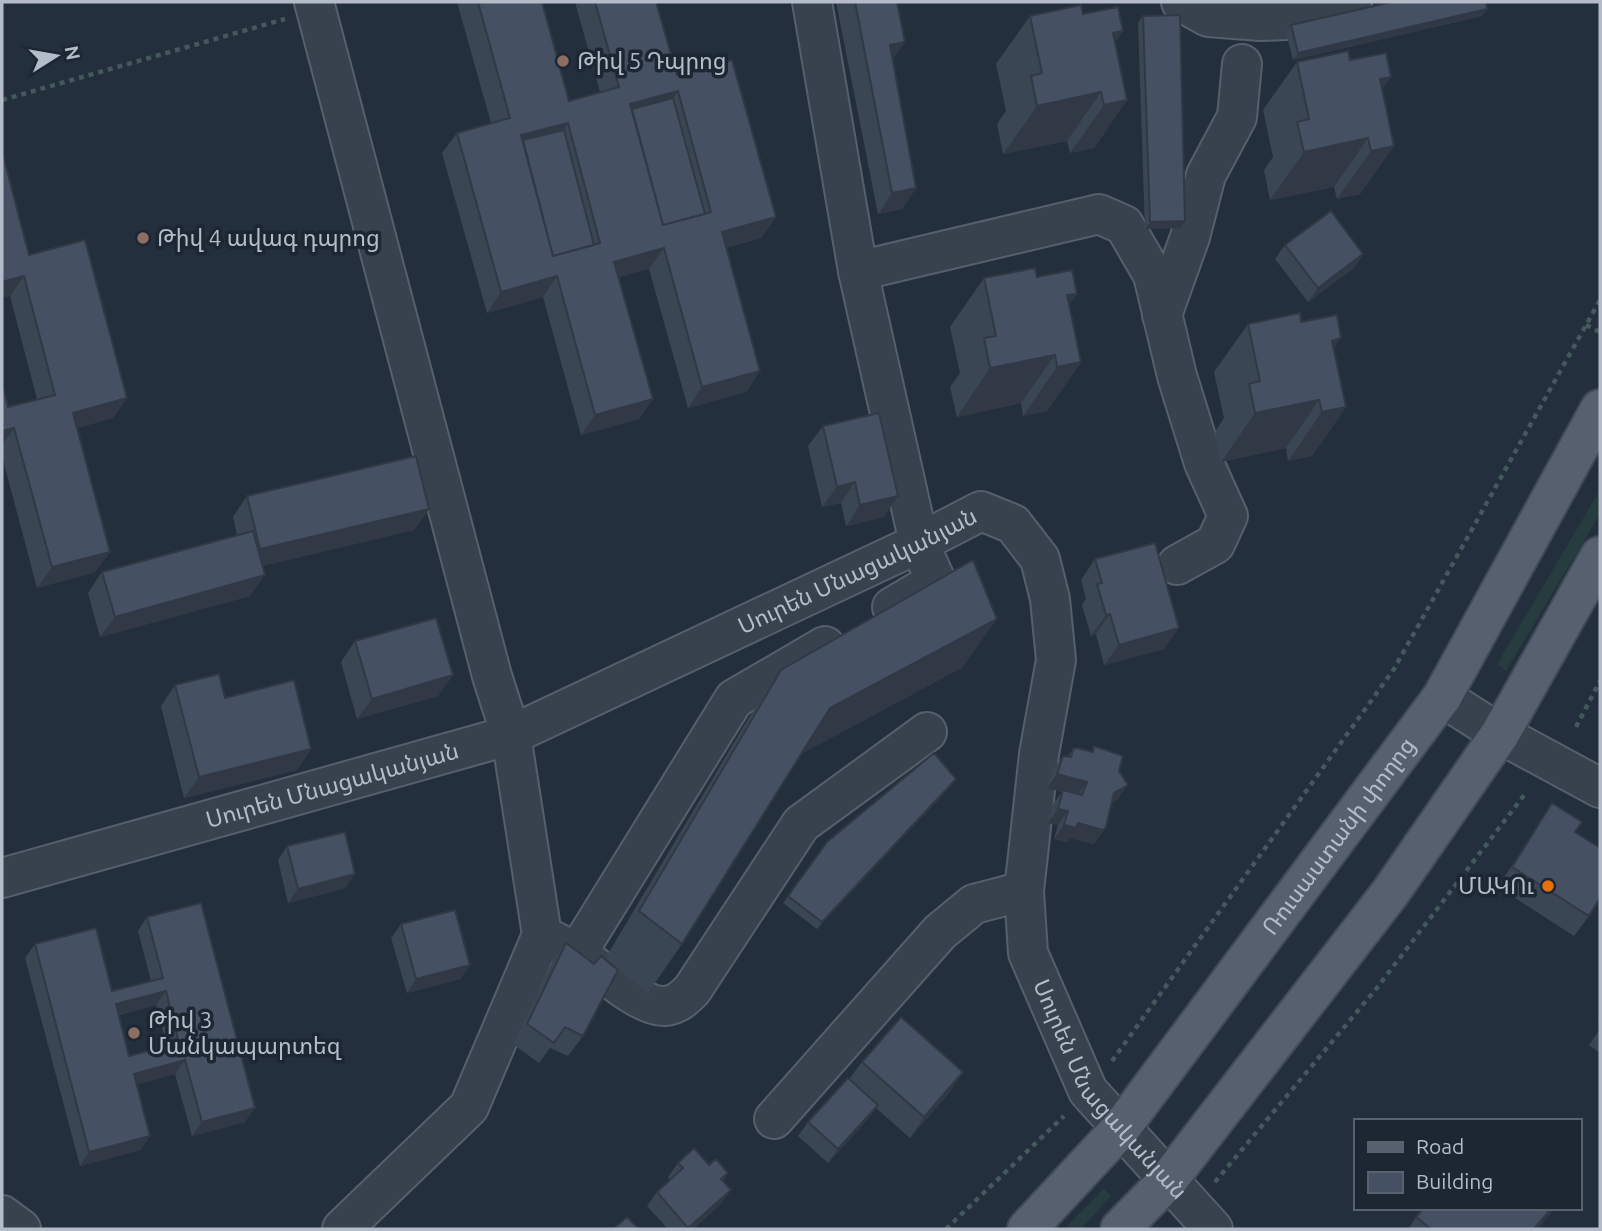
<svg xmlns="http://www.w3.org/2000/svg" width="1602" height="1231" font-family="Ubuntu,'Noto Sans Armenian',sans-serif">
  <rect width="100%" height="100%" fill="#242f3e"/>
  <path fill="#263c3f" d="M1600 490V514L1506 671 1497 664Z
    M1104 1188 1111 1196 1081 1229H1064Z"/>
  <g fill="none" stroke-linecap="round" stroke-linejoin="round">
    <defs>
      <g id="minor">
        <path d="M314 2 492 676 511 735 542 935 469 1107 342 1229"/>
        <path d="M812 2 858 271 919 543 936 581 892 607"/>
        <path d="M1181 2 1208 17 1261 21 1286 20 1352 2"/>
        <path d="M858 271 1099 214 1124 225 1153 275 1177 376 1204 463 1228 516 1215 544 1177 565"/>
        <path d="M1162 315 1190 237 1206 175 1237 117 1242 64"/>
        <path d="M1442 697 1500 734 1600 788"/>
        <path id="s1" d="M2 878 511 735 919 543 981 511 1013 524 1040 559 1050 599 1056 660 1039 754 1024 891 1028 953 1088 1091 1213 1229"/>
        <path d="M542 935 577 953 734 699 825 646"/>
        <path d="M577 953C596 966 641 1008 665 1006 677 1005 684 998 692 990L801 824 927 732"/>
        <path d="M774 1119 940 932 974 904 1024 891"/>
        <path d="M2 1215 21 1229"/>
      </g>
      <g id="major">
        <path id="s2" d="M1027 1229 1121 1128 1442 697 1600 409"/>
        <path d="M1120 1229 1169 1179 1390 893 1500 734 1600 556"/>
      </g>
    </defs>
    <use href="#minor" stroke="#565f6c" stroke-width="42"/>
    <use href="#major" stroke="#414a57" stroke-width="42"/>
    <path stroke="#44595c" stroke-width="4.5" stroke-dasharray="5 5" stroke-linecap="butt" d="M2 100 285 19
      M1586 325 1600 332
      M1576 727 1600 681
      M1112 1061 1394 669 1600 300
      M1215 1182 1376 989 1525 794
      M946 1229 1064 1116"/>
    <use href="#minor" stroke="#38414e" stroke-width="38"/>
    <use href="#major" stroke="#56606e" stroke-width="38"/>
  </g>
  <path fill="#3b4654" fill-rule="evenodd" d="M457 2H542L569 101 600 92 575 2H656L677 75 776 217 761 238 726 248 760 371 746 392 688 408 649 269 619 277 653 399 639 419 581 435 543 297 487 313 442 153 457 133 491 123Z
    M836 2H897L893 59 916 188 902 209 878 214Z
    M1487 9 1482 16 1293 60 1286 32 1291 25Z
    M1083 14 1123 31 1115 42 1127 100 1094 148 1070 153 1067 141 1003 154 997 124 1006 111 996 64 1030 16Z
    M1143 16 1180 228 1145 229 1138 23Z
    M1350 60 1382 89 1394 146 1360 194 1337 199 1334 187 1270 200 1264 170 1273 157 1263 110 1297 62Z
    M1285 245 1363 254 1354 268 1308 302 1275 259Z
    M29 255 127 398 113 418 77 428 110 552 95 572 37 588 2 456V384L8 407 37 399 10 296Z
    M1037 277 1069 305 1081 362 1047 411 1023 416 1021 403 957 417 950 387 960 373 950 327 984 278Z
    M1301 322 1333 350 1346 407 1312 456 1288 461 1286 448 1221 462 1215 432 1224 418 1214 372 1248 324Z
    M823 426 884 517 846 526 841 503 822 507 808 446Z
    M247 496 429 509 414 530 262 566 250 596 100 637 88 593 102 572 237 535 233 517Z
    M1095 559 1164 649 1104 665 1096 634 1091 636 1082 605 1086 599 1081 580Z
    M355 641 453 675 438 696 357 719 341 662Z
    M963 667 801 754 682 944 648 993 605 959 748 719 781 670Z
    M175 685 225 698 311 749 297 770 184 798 161 706Z
    M1094 746 1119 771 1118 799 1111 803 1106 827 1096 841 1093 844 1070 838 1066 842 1054 839 1058 825 1048 823 1053 804 1062 792 1047 788 1053 770 1063 756H1068L1073 749 1091 752Z
    M951 786 817 929 783 903 827 842Z
    M1552 803 1589 916 1574 936 1498 887Z
    M287 846 346 888 288 903 278 860Z
    M147 917 245 1122 192 1136 175 1074 137 1084 141 1150 80 1166 25 958 35 944 112 991 151 981 138 931ZM156 1005 167 1047 129 1056 119 1015Z
    M401 924 470 965 460 979 407 993 391 938Z
    M566 943 583 1036 568 1056 550 1048 539 1063 513 1044 551 964Z
    M1600 1014V1026L1598 1020Z
    M1600 1029V1053L1589 1045Z
    M862 1062 949 1093 910 1138 876 1108 868 1119 828 1163 798 1136 808 1122 849 1079Z
    M678 1163 709 1165 728 1173 723 1181 721 1204 693 1229H668L647 1206 657 1192 670 1179 668 1177Z
    M1416 1217 1538 1229H1408Z"/>
  <path fill="#303945" d="M1487 9 1482 16 1293 60 1298 53Z
    M1123 31 1090 79 1113 33Z
    M905 42 891 62 890 45Z
    M1391 77 1357 125 1380 79Z
    M678 91 664 112 628 121 630 104Z
    M1101 92 1067 141 1003 154 1037 106Z
    M1127 100 1094 148 1070 153 1104 105Z
    M568 123 554 144 520 152 521 135Z
    M1368 138 1334 187 1270 200 1304 152Z
    M1394 146 1360 194 1337 199 1371 151Z
    M916 188 902 209 878 214 892 193Z
    M776 217 761 238 707 253 722 232Z
    M1185 221 1180 228 1145 229 1150 222Z
    M664 248 649 269 600 282 614 262Z
    M1363 254 1354 268 1308 302 1318 288Z
    M24 276 10 296 2 298V282Z
    M557 276 543 297 487 313 501 292Z
    M1077 294 1043 342 1067 295Z
    M1341 338 1308 387 1332 341Z
    M1055 355 1021 403 957 417 990 368Z
    M1081 362 1047 411 1023 416 1057 367Z
    M760 371 746 392 688 408 702 387Z
    M127 398 113 418 59 433 73 413Z
    M653 399 639 419 581 435 595 415Z
    M1319 400 1286 448 1221 462 1255 413Z
    M1346 407 1312 456 1288 461 1322 412Z
    M14 428 2 446V431Z
    M855 482 841 503 822 507 837 487Z
    M898 496 884 517 846 526 860 505Z
    M429 509 414 530 245 570 260 549Z
    M110 552 95 572 37 588 52 567Z
    M265 575 250 596 100 637 115 617Z
    M1110 614 1096 634 1091 636 1106 615Z
    M997 619 963 667 796 757 830 708Z
    M1179 628 1164 649 1104 665 1119 645Z
    M453 675 438 696 357 719 372 699Z
    M311 749 297 770 184 798 199 777Z
    M1057 774 1087 782 1077 796 1047 788Z
    M956 779 951 786 817 929 822 922Z
    M1128 785 1118 799 1104 807 1114 793Z
    M1058 809 1068 811 1058 825 1048 823Z
    M1078 823 1106 827 1096 841 1093 844 1070 838 1066 842 1054 839 1064 825Z
    M355 874 346 888 288 903 298 889Z
    M470 965 460 979 407 993 416 979Z
    M166 991 156 1005 107 1018 116 1004Z
    M185 1060 175 1074 124 1088 134 1074Z
    M963 1072 949 1093 910 1138 924 1117Z
    M878 1105 868 1119 828 1163 838 1149Z
    M255 1108 245 1122 192 1136 202 1122Z
    M150 1136 141 1150 80 1166 89 1152Z
    M731 1190 721 1204 693 1229H688Z
    M1552 1208H1555L1538 1229H1534Z"/>
  <path fill="#455162" stroke="#303945" stroke-width="2" fill-rule="evenodd" d="M478 2H542L569 101 619 87 595 2H656L677 75 732 60 776 217 722 232 760 371 702 387 664 248 614 262 653 399 595 415 557 276 501 292 457 133 510 118ZM678 91 711 212 663 225 630 104ZM568 123 600 243 553 256 521 135Z
    M855 2H897L905 42 890 45 916 188 892 193Z
    M1392 2H1486L1487 9 1298 53 1291 25Z
    M1081 5 1083 14 1118 7 1123 31 1113 33 1127 100 1104 105 1101 92 1037 106 1031 76 1042 73 1030 16Z
    M1180 15 1185 221 1150 222 1143 16Z
    M1348 51 1350 60 1386 53 1391 77 1380 79 1394 146 1371 151 1368 138 1304 152 1297 122 1309 119 1297 62Z
    M673 98 705 214 663 225 632 109Z
    M564 130 594 245 553 256 523 140Z
    M2 151 29 255 85 240 127 398 73 413 110 552 52 567 14 428 2 431V384L8 407 55 395 24 276 2 282Z
    M1331 211 1363 254 1318 288 1285 245Z
    M1035 268 1037 277 1072 270 1077 294 1067 295 1081 362 1057 367 1055 355 990 368 984 338 996 336 984 278Z
    M1300 313 1301 322 1337 315 1341 338 1332 341 1346 407 1322 412 1319 400 1255 413 1249 384 1260 381 1248 324Z
    M879 413 898 496 860 505 855 482 837 487 823 426Z
    M416 456 429 509 260 549 247 496Z
    M253 531 265 575 115 617 102 572Z
    M1155 543 1179 628 1119 645 1110 614 1106 615 1097 584 1102 583 1095 559Z
    M973 560 997 619 830 708 682 944 639 911 781 670Z
    M436 618 453 675 372 699 355 641Z
    M219 674 225 698 294 680 311 749 199 777 175 685Z
    M1094 746 1123 756 1119 771 1128 785 1114 793 1106 827 1103 830 1078 823 1076 828 1064 825 1068 811 1058 809 1063 790 1082 795 1087 782 1057 774 1063 756 1071 757 1073 749 1077 748 1093 752Z
    M934 753 956 779 822 922 788 896 827 842Z
    M1552 803 1582 822 1575 832 1600 848V898L1589 916 1512 867Z
    M345 832 355 874 298 889 287 846Z
    M201 903 255 1108 202 1122 185 1060 134 1074 150 1136 89 1152 35 944 96 928 112 991 163 978 147 917ZM166 991 179 1043 129 1056 116 1004Z
    M455 910 470 965 416 979 401 924Z
    M566 943 594 964 601 956 618 970 583 1036 565 1027 554 1043 527 1024Z
    M901 1017 963 1072 924 1117 862 1062Z
    M848 1078 878 1105 838 1149 808 1122Z
    M694 1148 709 1165 716 1159 728 1173 721 1179 731 1190 688 1228 657 1192 683 1168 678 1163Z
    M1424 1208H1552L1534 1229H1431L1416 1217Z
    M627 1217 639 1229H613Z"/>
  <g fill="#8d6e63" stroke="#1d2633" stroke-width="2.5">
    <circle cx="563" cy="61" r="7"/>
    <circle cx="143" cy="238" r="7"/>
    <circle cx="134" cy="1033" r="7"/>
  </g>
  <circle fill="#e8710a" stroke="#1d2633" stroke-width="2.5" cx="1548" cy="886" r="7"/>
  <g text-anchor="middle" stroke-width="7" stroke-linejoin="round" paint-order="stroke">
    <g font-size="23" fill="#b4bcc9" stroke="#1d2633" text-anchor="start">
      <text x="577" y="69">Թիվ 5 Դպրոց</text>
      <text x="157" y="246">Թիվ 4 ավագ դպրոց</text>
      <text x="1534" y="894" text-anchor="end">ՄԱԿՈւ</text>
      <text x="148" y="1028">Թիվ 3<tspan x="148" dy="26">Մանկապարտեզ</tspan></text>
    </g>
    <g font-size="23" fill="#b4bcc9" stroke="#1d2633">
      <text dy="8" stroke="none"><textPath href="#s1" startOffset="912">Սուրեն Մնացականյան</textPath></text>
      <text dy="8" stroke="none"><textPath href="#s1" startOffset="343">Սուրեն Մնացականյան</textPath></text>
      <text dy="8" stroke="none"><textPath href="#s2" startOffset="502">Ռուսաստանի փողոց</textPath></text>
      <text dy="8" stroke="none"><textPath href="#s1" startOffset="1687">Սուրեն Մնացականյան</textPath></text>
    </g>
  </g>
  <rect width="1602" height="1231" fill="none" stroke="#b4bcc9" stroke-width="7"/>
  <rect x="1354" y="1119" width="228" height="91" fill="#1d2633" stroke="#59626f" stroke-width="2"/>
  <rect x="1368" y="1142" width="35" height="10" fill="#56606e" stroke="#59626f" stroke-width="2"/>
  <text x="1416" y="1154" font-size="21" fill="#b4bcc9">Road</text>
  <rect x="1368" y="1172" width="35" height="21" fill="#455162" stroke="#59626f" stroke-width="2"/>
  <text x="1416" y="1189" font-size="21" fill="#b4bcc9">Building</text>
  <g transform="translate(56 56) rotate(79)" stroke="#1d2633" stroke-width="5" paint-order="stroke">
  <path d="M0-5L12 26L0 18L-12 26Z" fill="#b4bcc9"/>
  <text y="-10" font-size="19" font-weight="bold" text-anchor="middle" fill="#b4bcc9">N</text>
  </g>
</svg>
